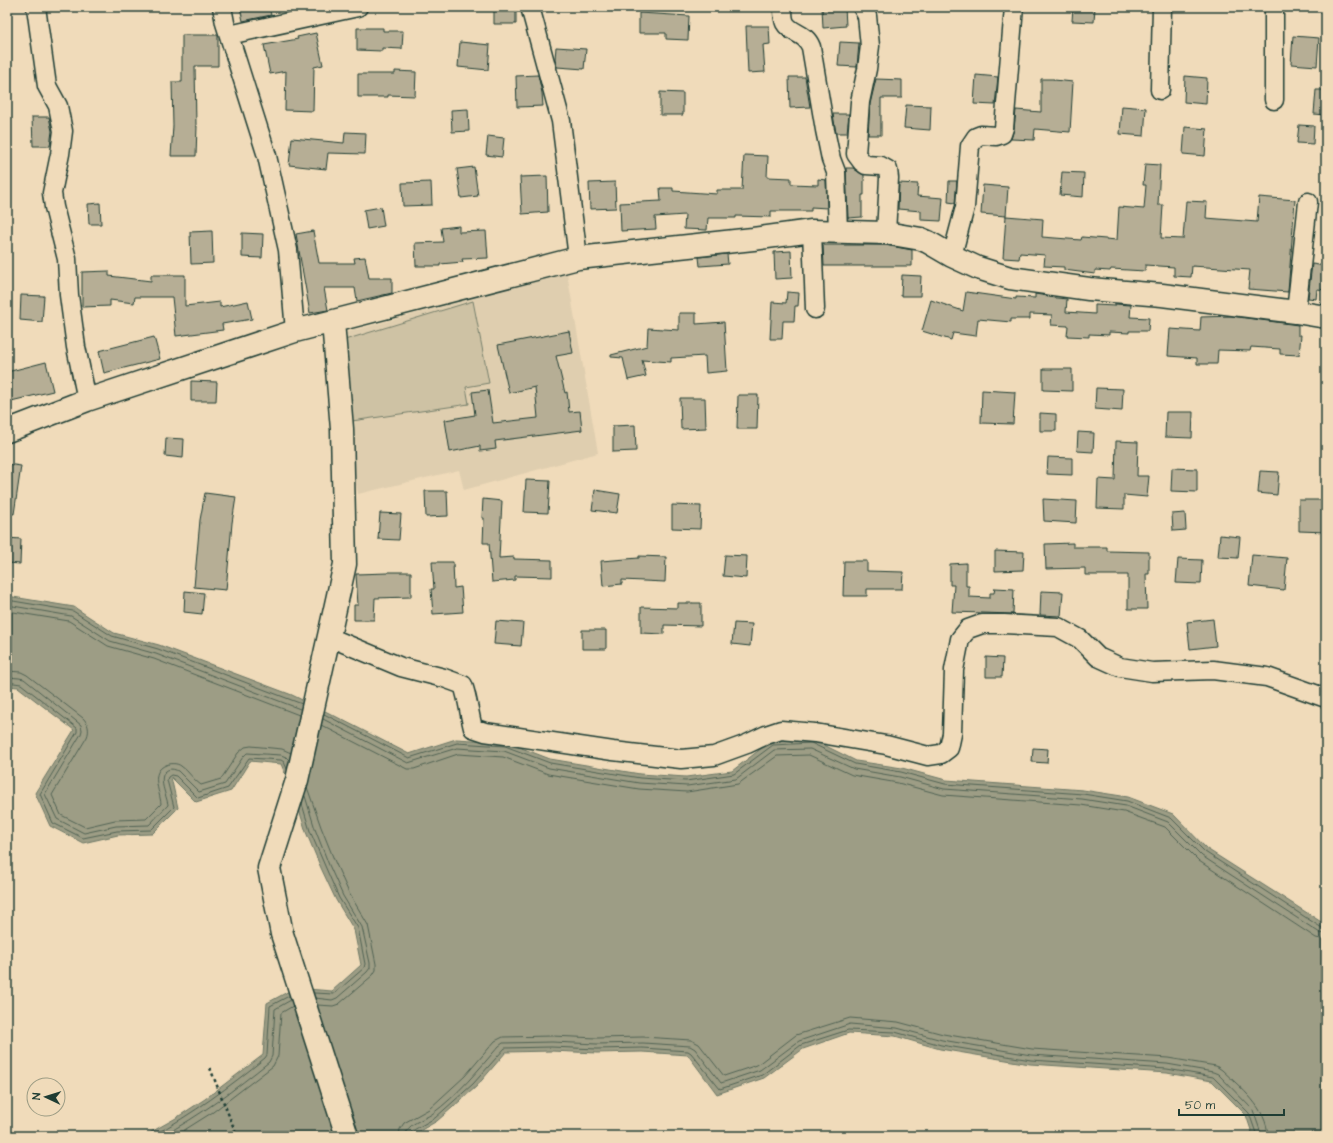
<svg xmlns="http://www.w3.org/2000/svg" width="1333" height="1143" font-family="'Architects Daughter',sans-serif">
  <rect width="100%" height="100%" fill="#f0dbba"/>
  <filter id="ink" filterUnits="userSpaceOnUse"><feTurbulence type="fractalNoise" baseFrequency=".025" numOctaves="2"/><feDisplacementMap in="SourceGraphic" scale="8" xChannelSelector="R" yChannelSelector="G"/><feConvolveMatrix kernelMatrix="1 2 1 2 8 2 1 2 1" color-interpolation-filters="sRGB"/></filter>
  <g filter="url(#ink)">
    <path fill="#dfceaf" d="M567 273 598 453 464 490 459 470 358 494 325 338Z"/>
    <path fill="#cec2a4" stroke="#76806c" d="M473 301 489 383 466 387 469 404 352 421 338 342Z"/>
    <path fill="#9d9d85" stroke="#6b7765" d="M7 596 74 607 114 633 159 645 292 695 327 712 409 754 456 739 506 742 550 759 640 774 686 777 732 771 771 741 812 739 856 761 902 768 946 780 1083 790 1128 797 1173 814 1207 849 1326 925V1136H1253L1246 1115 1212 1081 1167 1073 1030 1064 940 1049 895 1036 849 1033 803 1049 764 1078 717 1094 688 1055 642 1052 597 1053 551 1051 506 1052 476 1087 437 1121 411 1136H144L176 1118 205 1099 263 1055 267 1003 295 988 332 991 361 965 354 930 336 900 321 868 306 832 295 797 281 764 250 761 231 791 196 802 171 777 178 808 152 834 118 835 83 843 50 826 35 793 74 730 18 687 7 686Z"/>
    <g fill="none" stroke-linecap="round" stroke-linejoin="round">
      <path stroke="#516354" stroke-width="1" d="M7 600 73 611 112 636 158 649 302 704
        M7 605 71 616 110 641 156 654 300 709
        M7 611 69 621 108 646 154 659 299 715
        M7 671 21 672 27 675 83 718C88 723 90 730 87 737L52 795 61 815 85 827 115 820 146 819 161 804C160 791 149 772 166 765 171 763 177 763 181 766 189 771 193 780 201 785L221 779 238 753 245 747 251 746 282 749 291 753
        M7 677 19 678 24 679 81 725 82 730 81 734 45 794 57 819 84 833 116 826 149 825 168 805C167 796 157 778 166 771 170 768 174 769 178 771L199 792 225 784 243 757 247 753 281 755 286 757 289 760
        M7 682 21 684 77 728V732L40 794 53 823 83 838 117 831 151 830 174 807 167 780 168 777 171 775 176 776 198 798 228 788 249 758 281 760 284 762 287 769
        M324 714 409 758 457 743 505 746 550 763 640 778 686 781 734 774 773 745 811 743 855 764 901 772 945 784 1083 794 1127 801 1171 818 1205 852 1322 928 1326 929
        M323 719 408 763 457 748 504 751 549 768 639 783 687 786 736 779 774 750 810 749 854 769 900 777 944 789 1082 799 1126 806 1168 822 1202 856 1320 933 1326 934
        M321 725 407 769H414L458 754 503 757 548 774 639 789 687 792 738 784 777 756 809 755 852 775 898 783 943 795 1081 805 1124 812 1165 827 1199 861 1316 938 1326 940
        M307 787 321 827 335 862 349 893 368 925 376 964V970L373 975 339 1004 333 1006 317 1005
        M305 796 315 829 329 865 343 896 362 927 370 963V968L367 972 337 998 332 1000 315 998
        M302 804 310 831 325 866 339 898 358 928 365 964 364 968 334 994 314 993
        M152 1136C193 1114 229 1087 265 1058L267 1055 270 1006 289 996
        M162 1136C200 1116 235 1089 269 1062L272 1056 275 1009 291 1000
        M175 1136 213 1112 273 1066 278 1056 281 1013 293 1006
        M399 1136 400 1129 404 1123 429 1109 465 1076 495 1041 503 1037 552 1036 597 1038 643 1037 691 1040 699 1044 724 1076 757 1065 796 1035 850 1018 898 1022 943 1034 1032 1049 1168 1058 1216 1066 1222 1070C1241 1088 1267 1108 1268 1136
        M405 1136C406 1124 423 1120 432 1114 458 1095 478 1070 499 1046L503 1043 552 1042 597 1044 643 1043 690 1046 695 1049 721 1083 760 1070 799 1041 850 1024 897 1028 942 1040 1031 1055 1167 1064 1213 1072 1218 1074 1253 1110 1262 1136
        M410 1136 412 1131 435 1118 473 1084 505 1048 551 1047 597 1049 642 1048 688 1051 691 1053 720 1089 762 1075 801 1045 848 1030 895 1032 941 1045 1031 1060 1167 1069 1213 1077 1249 1113 1257 1136"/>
    </g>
    <path fill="#b6ae95" stroke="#1f3d34" d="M240 7H269L271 15 243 21Z
      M494 7H516V24H494Z
      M822 7H845L846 26 823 28Z
      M1073 7H1095L1094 22 1072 21Z
      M639 13 689 16 688 40 666 39V33H639Z
      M746 26H769L770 44 763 45 765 72 748 73Z
      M357 28H383V31H403L402 49 382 48V51L357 50Z
      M316 33 323 65 314 67 313 111 285 110 286 71 270 74 264 45 298 39 297 37Z
      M182 35H218V66H195L196 126H197L196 156H171L173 126 172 82H182Z
      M1293 36 1319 38 1317 66 1291 64Z
      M460 42 490 45 488 70 458 67Z
      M840 42 859 43 857 67 838 66Z
      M556 47 586 49 584 69 557 67 555 59Z
      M395 71 416 72 415 96 388 95V97H358V74H395Z
      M538 75 542 93 543 106 517 107 516 76Z
      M976 75 998 77 995 105 974 104Z
      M1185 76 1207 78 1206 104 1184 102Z
      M789 77H805L810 107 790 108Z
      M876 79 902 80V98H881V135H868L870 104Z
      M1041 79H1054V80L1073 82 1070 132 1035 129 1034 140 1011 139 1014 129 1016 110 1041 112Z
      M1316 90H1326V115L1314 114Z
      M660 92 683 93V115H660Z
      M906 105 931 106 930 130 904 128Z
      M1122 106 1146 108 1144 136 1120 134Z
      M468 109 469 131 452 132 451 110Z
      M833 114H849L847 133H836Z
      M32 117H49L52 131 50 146H33Z
      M1299 125 1314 126 1313 144 1297 143Z
      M1185 127 1207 129 1205 156 1183 154Z
      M345 132 366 133 365 154 328 153 326 169 289 165 292 138 344 143Z
      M488 136 504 138 502 157 486 155Z
      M744 155 768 156 767 177 791 178V184L818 185V179L826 180 827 208 811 207V211H771V217L736 216V218H708L707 230 684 229 685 215 655 217 656 229 621 231 620 203 661 201 660 188H673V191L717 194V190H742Z
      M1145 164 1160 165 1158 205H1163L1161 238 1183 239 1186 201 1207 202 1206 218 1257 222 1259 197 1295 200 1288 292 1248 289 1250 270 1192 266 1191 277 1174 276V267L1145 265V271L1111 269 1110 271 1095 270V274L1064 270V267L1044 266 1045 255 1020 253 1019 259 1003 258 1006 216 1043 219 1042 237 1081 240 1082 237 1117 240 1119 207 1144 209 1146 185H1143Z
      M474 167 478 196 461 198 457 169Z
      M846 168H853L860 173 864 175V195H862V217L848 218Z
      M1062 172 1084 173 1083 197 1060 195Z
      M547 176 548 212 522 214 520 177Z
      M949 181H957L955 203 948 202Z
      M431 182 432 205 403 206 402 183Z
      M615 182 616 208 590 209 589 183Z
      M899 183 918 184 917 196 943 198 941 221 921 220V211L898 209Z
      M983 185 1008 187 1006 216 981 214Z
      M100 203 101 224H89L88 204Z
      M381 207 384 226 367 229 364 210Z
      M459 226V232L486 231 488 258 462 259 463 262 440 264V266H416L415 243 443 242 441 228Z
      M212 231 213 263 191 264 190 232Z
      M313 231 319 263H355L354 258 365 257 369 278H392V293L357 301 355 288H324L328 310 310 313 296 234Z
      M242 233 263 234 262 258 242 257Z
      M823 245H885L912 250V266H824Z
      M791 251 792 278 775 279 774 252Z
      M727 254 728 264 700 266 699 257Z
      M1312 264 1326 266V290L1317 289 1316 299 1308 298Z
      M109 271V276L151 281V275H185V306L220 302V307L248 301 252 319 222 324 223 330 176 336 172 297H135L134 303 110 300V306L82 307V272Z
      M902 275 921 276 920 296H901Z
      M787 292 799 293 798 306H795L794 321H783L782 339H770L772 302 786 303Z
      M966 292 1016 299V297L1035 298V294L1048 296 1047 297 1067 299 1066 312 1095 314V305L1115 306V304L1131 305 1130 317 1149 318 1148 331H1129V333L1109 332V335L1089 334V337L1067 336 1068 326 1051 325 1052 315 1030 314V319H1011V322L978 319 976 336 953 333 951 340 922 331 931 300 963 311Z
      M21 295 44 296 42 322 20 320Z
      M679 313H696V324L724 322 727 371 706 373 705 356 671 358V362L642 360 646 376 628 380 623 358 611 357V355L647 346 648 328 679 330Z
      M1231 316 1298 325V335H1301L1299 355 1280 354V349L1251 347 1250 351 1218 350 1217 364H1197V358L1168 356 1170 329 1200 331 1201 317Z
      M569 331 573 353 556 356 565 393 567 392 569 412 580 411 582 430 495 441 496 449 480 451V446L450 452 445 420 475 415 472 392 488 390 493 423 538 418 535 387 509 393 498 345Z
      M154 337 160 359 104 373 99 351Z
      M46 362 53 391 7 402V372Z
      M1043 369H1072V391L1043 390Z
      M191 381 217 382 216 401H191Z
      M1096 388 1123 389 1122 411 1095 409Z
      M982 390 1015 392 1013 424 981 423Z
      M738 395H758L757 429H737Z
      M680 398H705L706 428 681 429Z
      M1166 412H1193L1192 438 1165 437Z
      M1040 413 1056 414V431H1040Z
      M635 425 636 451 613 452V426Z
      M1078 432 1094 433 1093 452 1077 451Z
      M166 438 184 439 183 458 165 456Z
      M1116 441 1138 442 1137 476H1149L1147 497 1124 495V509L1097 508 1098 479 1115 480Z
      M1048 457 1072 458V475L1047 474Z
      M7 464 21 466 14 514 7 513Z
      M1172 468 1197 469V492L1171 491Z
      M1260 471 1279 472 1277 495 1258 493Z
      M526 480 550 481 548 513 524 512Z
      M595 490 620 494 617 513 592 510Z
      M425 491H447L448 516 426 517Z
      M205 493 236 497 232 523 226 590 194 587 200 520Z
      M483 499 502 501 499 558 514 557V559L552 560V577L515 576V580L492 582 489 543H483L484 518H482Z
      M1043 499 1077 501 1076 523 1044 521Z
      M1299 500H1326V532L1299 531Z
      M672 505 701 506 700 529 672 528Z
      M380 513 401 514 399 540 378 539Z
      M1185 513 1186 530 1173 531 1172 514Z
      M1220 535 1240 537 1238 558 1218 557Z
      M7 538 21 539 20 564 7 563Z
      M1073 543V547H1107V551L1149 552V574H1146L1147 609H1128V575H1085V568L1046 569 1045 544Z
      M995 551 1024 552 1023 570 995 571Z
      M725 555 747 556 746 578 723 576Z
      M1252 555 1287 558 1284 590 1249 586Z
      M639 556 666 557 665 582 622 580V584L603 586 601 561 639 558Z
      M1178 559 1202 560 1201 584 1176 583Z
      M844 561H867V571L903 572 902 589H867V596H843Z
      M432 562H453L454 588 461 587 463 612 433 614 431 589H434Z
      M966 563V586H969V597L990 598V593H994L995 588 1014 589 1013 614 952 612 954 585H950V564Z
      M388 572H411V597L375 598 374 620H354V605H358L356 574 388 573Z
      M185 591 204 593 202 614 184 612Z
      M1041 591 1063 592 1061 616 1040 615Z
      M678 603H701V626L664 625V634L641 633V607L678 608Z
      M1213 619 1216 646 1190 649 1187 622Z
      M496 621 523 623 521 646 494 644Z
      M734 623 752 624 750 646 732 644Z
      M582 630H606V649H582Z
      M986 657 1003 658 1002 677H986Z
      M1033 748 1048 749 1047 763 1032 762Z"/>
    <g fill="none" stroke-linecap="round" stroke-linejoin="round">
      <defs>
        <path id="minor" d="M36 7 47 86 58 106 63 131 60 154 52 193 54 207 67 259 69 295 76 347 87 400
          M222 7 225 23 267 156 288 250 295 331
          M530 7 561 121 578 258
          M783 7C783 11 783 19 785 23 791 34 805 32 811 47L825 130 831 159 836 172 838 232
          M862 7 867 16 870 46 867 69 860 102 856 154 862 162 866 165 881 166 888 170 889 178 886 233
          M1274 7V100
          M229 35 358 7
          M1160 90 1162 7
          M812 231 815 309
          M952 256 965 207 970 146 976 137 981 135 996 136 1002 134 1004 128 1014 7
          M1296 312 1308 202
          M329 637 401 667 444 678 463 685C468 699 469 713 473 728L485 732 613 751 681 759 714 756 747 744 766 735 781 730 815 733 886 745 928 756 941 754 949 748 952 734 954 670 960 639 968 629 982 624H1004L1058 627 1080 639 1098 657 1120 667 1152 672 1213 670 1267 677 1326 698"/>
        <path id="major" d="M333 322 342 429 345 564 297 780 269 868 282 934 347 1136
          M7 431 87 400 295 331 578 258 753 239 812 231 886 233 921 239 928 242 952 256 978 268 1010 278 1089 289 1162 295 1296 312 1326 317"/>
      </defs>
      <use href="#minor" stroke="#1f3d34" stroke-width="21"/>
      <use href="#major" stroke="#1f3d34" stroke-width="25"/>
      <path stroke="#1f3d34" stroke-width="2.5" stroke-dasharray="3 3" stroke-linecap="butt" d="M210 1068 237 1136"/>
      <use href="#minor" stroke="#f0dbba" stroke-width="18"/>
      <use href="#major" stroke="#f0dbba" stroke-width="22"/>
    </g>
  </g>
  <rect width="1333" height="1143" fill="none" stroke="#f0dbba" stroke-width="24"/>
  <rect x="12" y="12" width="1309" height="1119" fill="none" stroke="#1f3d34" stroke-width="1.5" filter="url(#ink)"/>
  <g transform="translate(46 1097) rotate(274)"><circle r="19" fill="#f0dbba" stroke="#9c9c84"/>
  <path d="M0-3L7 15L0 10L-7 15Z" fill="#1f3d34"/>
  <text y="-6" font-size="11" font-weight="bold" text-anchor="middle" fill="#1f3d34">N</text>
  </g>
  <path d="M1179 1109v6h105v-6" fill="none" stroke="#1f3d34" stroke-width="2"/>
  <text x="1185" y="1109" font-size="12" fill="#1f3d34" stroke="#f0dbba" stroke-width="3" paint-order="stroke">50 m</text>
</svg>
